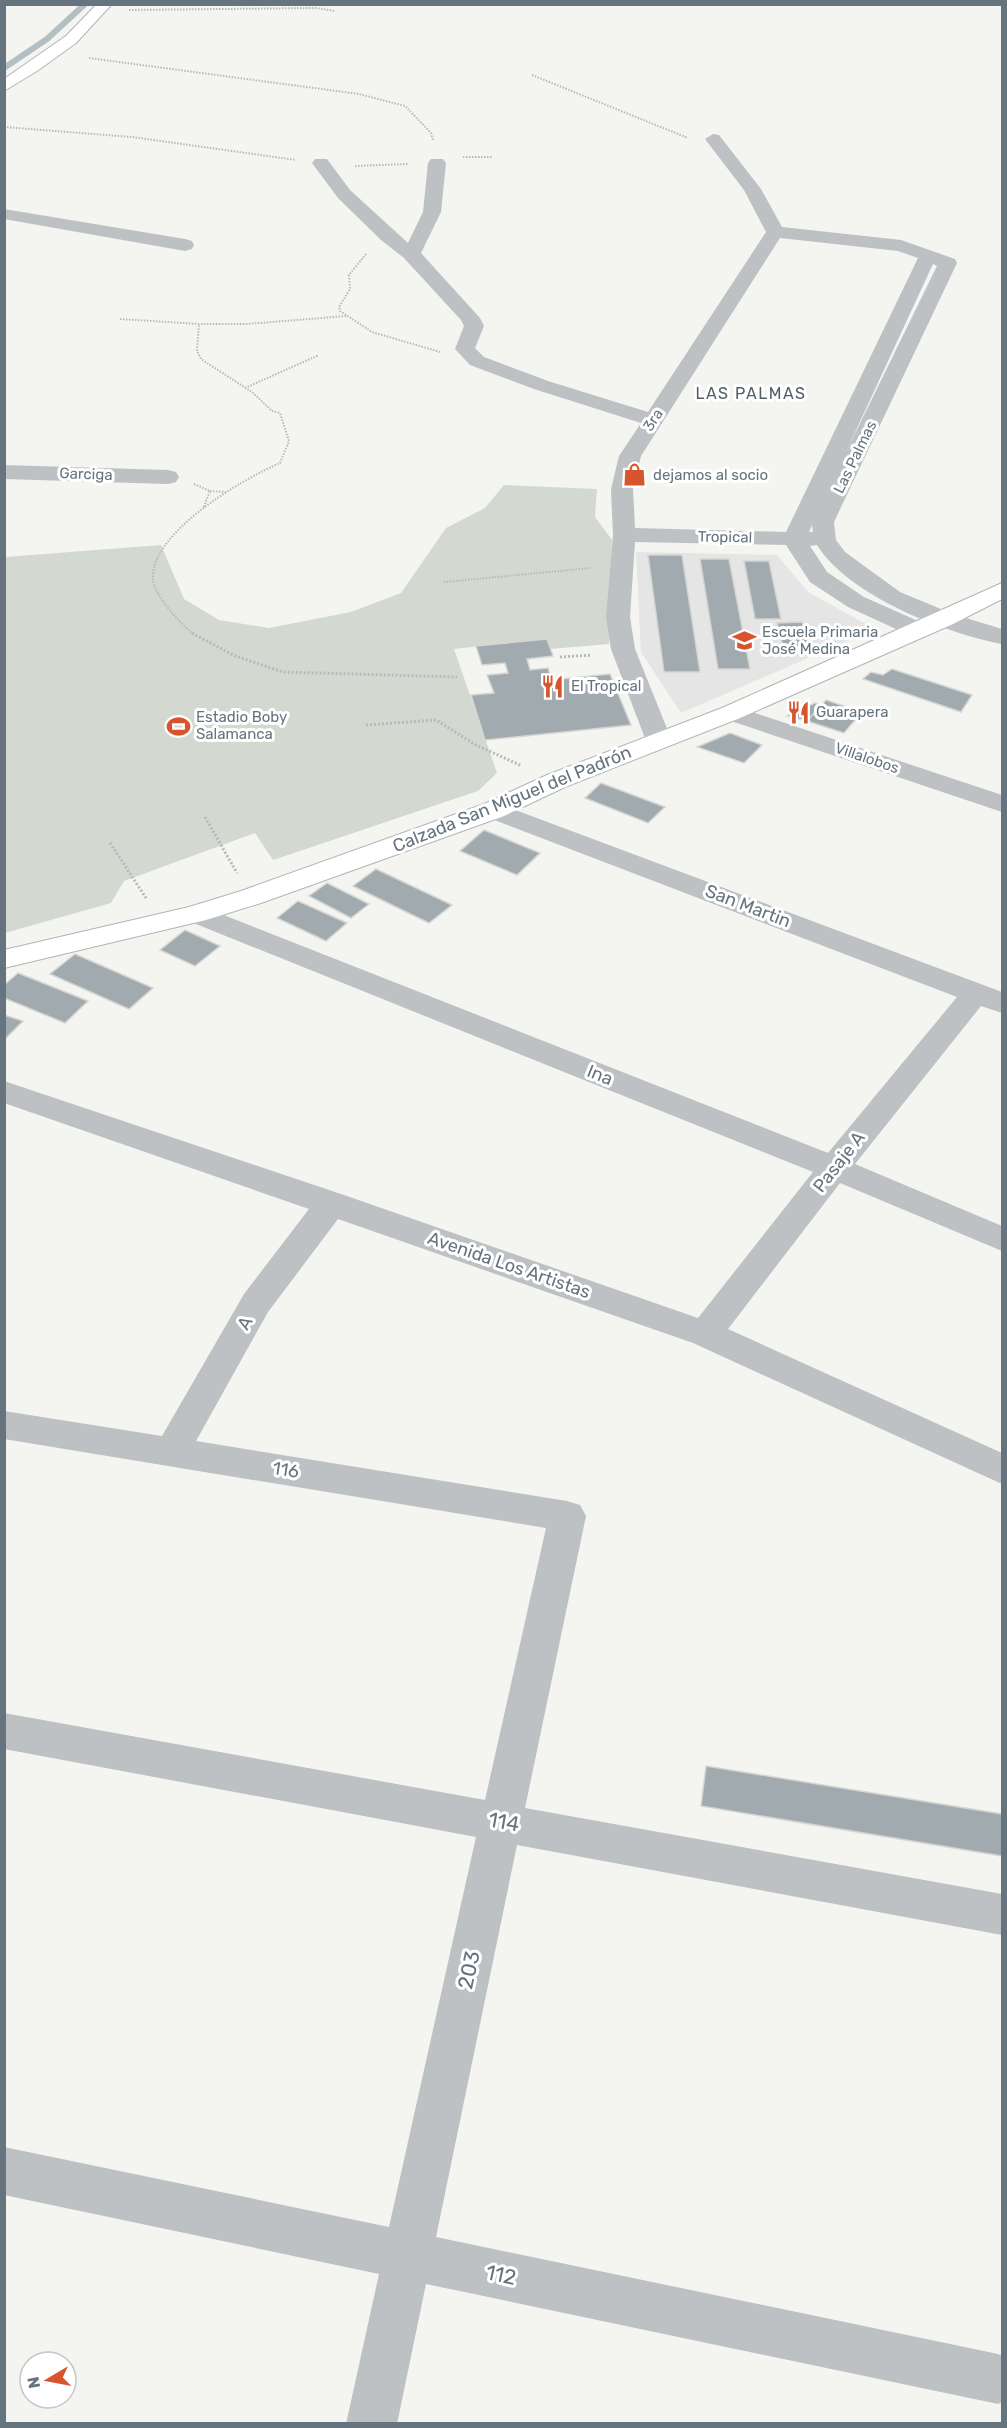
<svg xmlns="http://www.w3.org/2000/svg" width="1007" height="2428" font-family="Rubik,sans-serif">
  <rect width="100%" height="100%" fill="#f4f4f0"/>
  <path fill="#e4e5e4" d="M636 552 777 555 808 592 875 629 681 713 641 652Z"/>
  <path fill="#d3d9d0" d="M504 485 597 489 595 517 612 540 609 644 550 649 546 639 454 649 497 773 478 791 273 860 255 833 124 881 111 903 5 933V557L161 545 184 599 219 620 269 628 351 612 401 593 446 528 485 508Z"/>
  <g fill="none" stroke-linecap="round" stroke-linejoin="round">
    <path stroke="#b4bfc3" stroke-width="6" d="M4 68 47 39 85 4"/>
  </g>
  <path fill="#a1aaae" stroke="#d5d5d3" stroke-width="1.5" d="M648 555H682L700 672H664Z
    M700 559H729L750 669H718Z
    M744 561H769L781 619H755Z
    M802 622 811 655H785L777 623Z
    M547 639 553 656 527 659 530 670 548 668 552 680 610 674 631 725 485 740 471 695 494 693 487 675 508 673 505 663 482 665 476 646Z
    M892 669 972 695 961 712 863 679 871 672 883 675Z
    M826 700 862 712 844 733 807 721Z
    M815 703 822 705 807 721 787 716Z
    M730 733 762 745 744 763 697 747Z
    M601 783 665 807 648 823 585 798Z
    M484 830 540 853 517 875 460 851Z
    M376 869 452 905 429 923 353 886Z
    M327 883 369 904 351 918 309 896Z
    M298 901 347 923 326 941 277 918Z
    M185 930 220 946 195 966 160 950Z
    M75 954 153 988 129 1009 50 974Z
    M18 973 88 1001 65 1023 4 998V985Z
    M4 1015 23 1021 4 1040Z
    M706 1766 1002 1814V1856L701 1806Z"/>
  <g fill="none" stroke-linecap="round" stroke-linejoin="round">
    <defs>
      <path id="major" d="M97 4H112L76 43 37 71 4 91V79L66 36Z
        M1002 583V599L953 624 740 718 565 787 504 816 261 903 206 920 4 968V950L189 907 241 891 484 804 547 775 722 708Z"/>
    </defs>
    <use href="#major" stroke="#b1b5b8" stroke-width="2"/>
    <path stroke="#b7babc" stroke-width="2" stroke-dasharray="1.5 1.5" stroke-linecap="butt" d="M129 10 317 8 335 11
      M89 58 359 94 405 106 431 133 433 140
      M532 75 688 138
      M4 127 132 137 296 160
      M463 157H492
      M355 166 408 164
      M366 254 349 275 350 289 339 307 340 311 372 332 440 352
      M120 319 199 324H247L346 316
      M245 388 319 355
      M194 484 210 491 203 509
      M210 491 226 492
      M444 582 591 568
      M194 634C182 626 154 595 153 580 149 533 243 479 280 463L289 441 280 413 272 411 252 392 201 359 197 351 199 324"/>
    <path stroke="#b7babc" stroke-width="3" stroke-dasharray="2 2" stroke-linecap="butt" d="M192 633 235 656 283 672 457 677
      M560 657 592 655
      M366 725 436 720 476 745 522 766
      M205 817 237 873
      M110 843 146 898"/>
    <path fill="#bdc1c4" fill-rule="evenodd" d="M713 134 719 135 761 189 782 227 901 240 955 259 957 263 834 522 836 540 845 552 900 592 953 614 1002 629V644C945 633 849 596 817 545L810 546 827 572 864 597 927 625 930 630 927 635 918 637 909 635 848 607 810 582 786 545 635 542 630 617 635 649 672 741 668 746 659 749 650 746 646 741 611 649 606 617 613 535 611 489 619 456 641 423 534 389 470 365 455 349 464 326 461 320 404 258 381 240 338 198 312 163 315 159H327L350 190 408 243 423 212 428 163 431 159H443L446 163 441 212 421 253 480 318 484 326 475 348 484 357 548 381 648 412 766 232 744 190 705 139ZM780 238 898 251 918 258 786 532 635 528 633 489 641 456ZM933 264 937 266 845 454ZM812 525 813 532H809Z
      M4 209 185 239 192 241 194 245 192 249 185 251 4 219Z
      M4 465 168 470 176 472 179 477 176 482 168 484 4 479Z
      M731 705 1002 795V812L722 718 718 713 722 708Z
      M494 802 1002 992V1013L981 1006 855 1164 1002 1226V1251L840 1183 728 1329 1002 1453V1484L693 1343 338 1219 268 1312 196 1441 567 1501 580 1505 586 1516 525 1808 1002 1894V1935L517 1845 436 2237 998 2354 1002 2356V2402L998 2404 426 2284 397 2424H346L379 2274 4 2195V2147L389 2227 476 1837 4 1749V1713L485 1800 546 1528 4 1439V1411L162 1436 244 1294 309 1209 4 1103V1081L344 1195 698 1318 813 1172 186 920 182 914 186 908 196 905 206 908 828 1153 957 997 484 816 481 810 484 804Z"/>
    <use href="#major" fill="#fff" fill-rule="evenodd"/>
  </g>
  <defs>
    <symbol id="shop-bare" viewBox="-9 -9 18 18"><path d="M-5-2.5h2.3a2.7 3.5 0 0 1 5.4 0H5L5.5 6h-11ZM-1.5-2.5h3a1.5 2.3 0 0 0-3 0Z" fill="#d7542d" stroke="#fff" stroke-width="2.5" paint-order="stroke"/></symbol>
    <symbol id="school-bare" viewBox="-9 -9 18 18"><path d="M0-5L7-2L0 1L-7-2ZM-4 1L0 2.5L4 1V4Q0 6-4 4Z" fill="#d7542d" stroke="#fff" stroke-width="2.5" paint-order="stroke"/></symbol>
    <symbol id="restaurant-bare" viewBox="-9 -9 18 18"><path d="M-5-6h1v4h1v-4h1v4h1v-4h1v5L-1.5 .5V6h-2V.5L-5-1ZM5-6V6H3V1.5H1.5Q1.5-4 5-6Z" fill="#d7542d" stroke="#fff" stroke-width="2.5" paint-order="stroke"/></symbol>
    <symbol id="stadium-bare" viewBox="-9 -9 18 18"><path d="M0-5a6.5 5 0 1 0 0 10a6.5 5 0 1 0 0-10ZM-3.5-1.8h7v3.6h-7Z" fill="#d7542d" stroke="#fff" stroke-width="2.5" paint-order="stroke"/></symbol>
  </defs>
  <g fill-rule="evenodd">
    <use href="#shop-bare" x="618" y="458" width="33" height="33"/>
    <use href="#school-bare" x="728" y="624" width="33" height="33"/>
    <use href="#restaurant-bare" x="536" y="670" width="33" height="33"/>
    <use href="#restaurant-bare" x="782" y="696" width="33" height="33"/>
    <use href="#stadium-bare" x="162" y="710" width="33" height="33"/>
  </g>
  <g text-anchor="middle" stroke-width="6" stroke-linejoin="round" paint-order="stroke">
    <g font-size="15" fill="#65747f" stroke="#fff">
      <text transform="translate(653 420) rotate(-57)" y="5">3ra</text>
      <text transform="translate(855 457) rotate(-64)" y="5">Las Palmas</text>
      <text transform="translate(86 474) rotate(2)" y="5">Garciga</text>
      <text transform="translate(725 537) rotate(1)" y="5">Tropical</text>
      <text transform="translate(867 758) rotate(19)" y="5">Villalobos</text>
    </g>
    <g font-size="15" fill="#65747f" stroke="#fff" text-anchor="start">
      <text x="653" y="480">dejamos al socio</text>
      <text x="762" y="637">Escuela Primaria<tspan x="762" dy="17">José Medina</tspan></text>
      <text x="571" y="691">El Tropical</text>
      <text x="816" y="717">Guarapera</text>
      <text x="196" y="722">Estadio Boby<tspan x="196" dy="17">Salamanca</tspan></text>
    </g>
    <g font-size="16" letter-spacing="1.5" fill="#525d65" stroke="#fff">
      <text x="751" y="399">LAS PALMAS</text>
    </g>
    <g font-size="18" fill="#65747f" stroke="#fff">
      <text transform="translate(512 799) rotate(-22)" y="6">Calzada San Miguel del Padrón</text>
      <text transform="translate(748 906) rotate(21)" y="6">San Martin</text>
      <text transform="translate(600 1075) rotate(22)" y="6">Ina</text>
      <text transform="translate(839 1162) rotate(-52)" y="6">Pasaje A</text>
      <text transform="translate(509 1265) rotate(19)" y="6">Avenida Los Artistas</text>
      <text transform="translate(245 1323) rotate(-61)" y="6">A</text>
      <text transform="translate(286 1470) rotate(9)" y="6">116</text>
    </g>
    <g font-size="21" fill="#65747f" stroke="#fff">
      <text transform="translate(504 1822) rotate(10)" y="7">114</text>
      <text transform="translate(469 1970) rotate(-78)" y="7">203</text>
      <text transform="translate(501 2275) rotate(12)" y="7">112</text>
    </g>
  </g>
  <rect width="1007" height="2428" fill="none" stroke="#65747f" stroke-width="12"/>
  <g transform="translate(48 2380) rotate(260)"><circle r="28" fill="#ffffff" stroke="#c1c7cc" stroke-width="1.5"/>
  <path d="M0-4.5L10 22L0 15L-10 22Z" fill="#d7542d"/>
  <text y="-9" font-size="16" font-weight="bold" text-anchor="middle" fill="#65747f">N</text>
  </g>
</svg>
